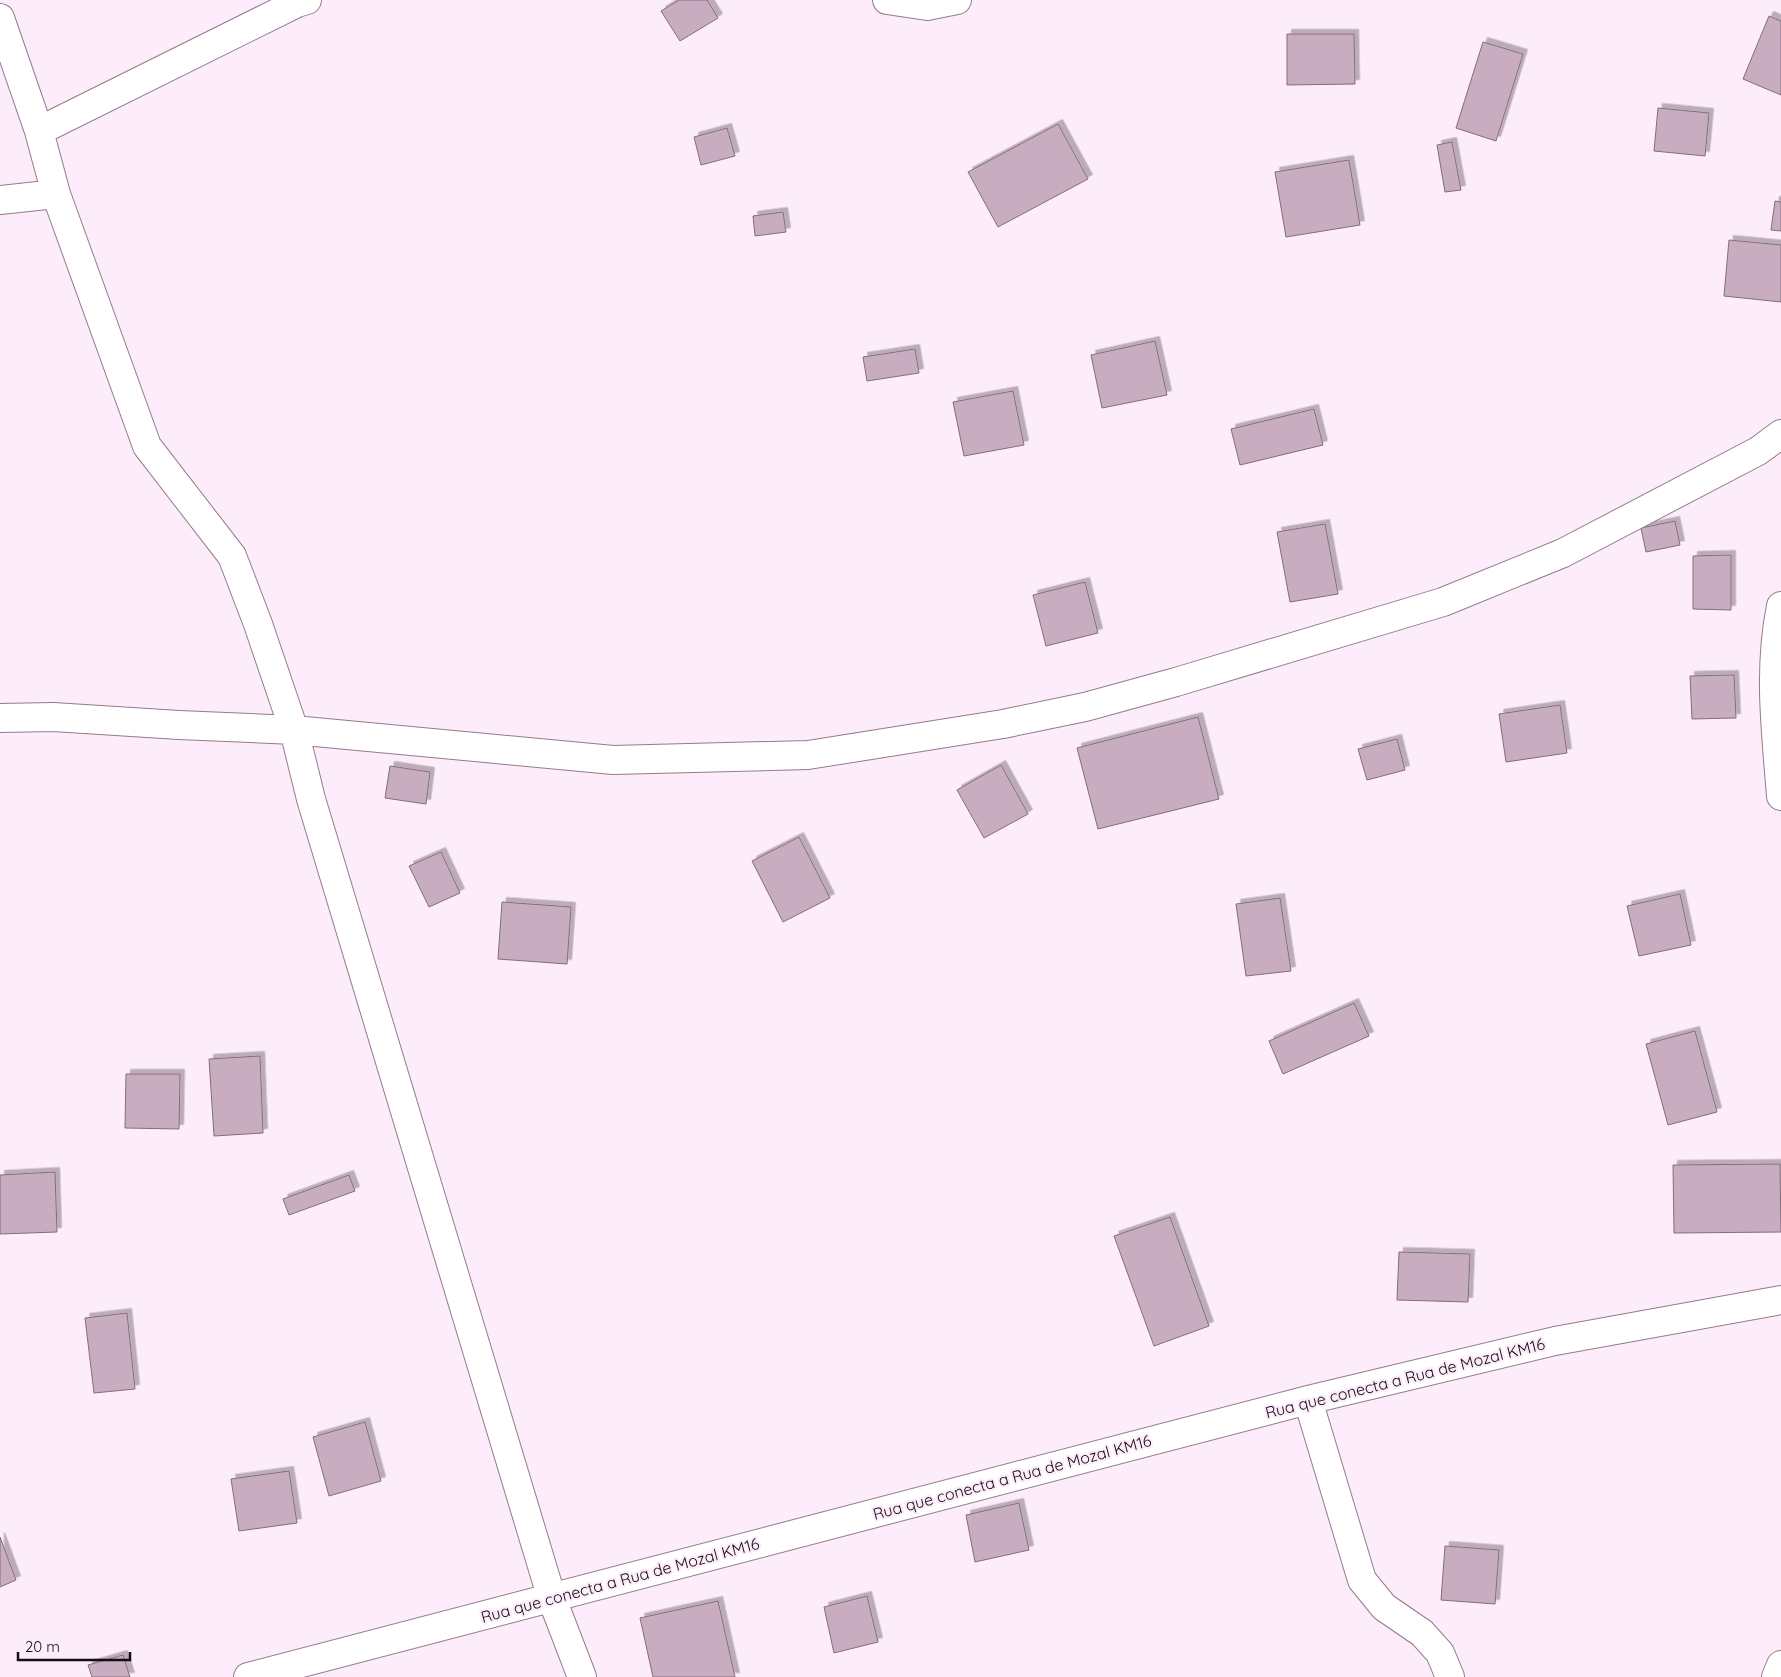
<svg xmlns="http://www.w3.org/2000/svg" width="1781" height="1677" font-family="Quicksand,sans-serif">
  <defs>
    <filter id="shadow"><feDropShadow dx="4.5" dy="-4.5" stdDeviation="0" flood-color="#0004"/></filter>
  </defs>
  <rect width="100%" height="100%" fill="#fdecf9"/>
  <path fill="#c8adc1" stroke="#846c7e" filter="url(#shadow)" d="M679 0H707L718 18 680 41 661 11Z
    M1769 16 1781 21V95L1743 79Z
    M1287 34H1354L1355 84 1287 85Z
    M1483 42 1523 54 1496 141 1456 128Z
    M1658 108 1709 113 1705 156 1654 151Z
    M1058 124 1088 179 998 227 968 172Z
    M727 128 735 156 701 165 694 137Z
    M1452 142 1461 190 1445 192 1437 145Z
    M1349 160 1360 225 1286 237 1275 172Z
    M1775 201 1781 202V231L1771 230Z
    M783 212 786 232 755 236 753 216Z
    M1729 240 1781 245V302L1724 296Z
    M1155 341 1167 395 1102 408 1091 355Z
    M915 349 919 373 867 381 863 357Z
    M1013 391 1024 445 964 456 953 402Z
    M1314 409 1323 445 1240 465 1231 429Z
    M1675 521 1680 545 1646 552 1641 528Z
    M1325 524 1338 594 1290 602 1277 532Z
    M1731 555V610L1693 609V556Z
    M1085 582 1098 633 1046 646 1033 595Z
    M1734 675 1736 718 1692 719 1690 676Z
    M1560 705 1567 753 1506 762 1499 714Z
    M1198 717 1219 799 1098 829 1077 748Z
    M1397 739 1405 770 1367 780 1358 749Z
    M1001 765 1028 814 984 838 957 790Z
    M390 766 430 772 426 804 385 798Z
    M799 837 830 898 783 922 752 861Z
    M441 852 460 893 429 907 409 866Z
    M1680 894 1691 945 1639 956 1627 906Z
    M1280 898 1291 971 1246 976 1236 904Z
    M502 902 571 907 567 964 498 959Z
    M1354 1003 1369 1036 1283 1074 1269 1041Z
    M1695 1031 1717 1112 1668 1125 1646 1044Z
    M260 1056 263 1133 214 1136 209 1059Z
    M126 1074H180L179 1129 125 1128Z
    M1780 1164 1781 1232 1674 1233 1673 1165Z
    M55 1172 57 1232 0 1234V1175Z
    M349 1175 355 1191 289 1215 283 1199Z
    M1170 1217 1209 1326 1154 1346 1114 1236Z
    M1399 1252 1470 1254 1468 1302 1397 1300Z
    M127 1313 135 1389 94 1393 85 1318Z
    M365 1422 381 1481 329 1496 313 1437Z
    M289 1471 297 1523 239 1531 231 1479Z
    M1019 1503 1029 1550 975 1562 966 1515Z
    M0 1537 16 1580 0 1587Z
    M1445 1546 1499 1550 1495 1604 1441 1600Z
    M867 1596 878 1642 834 1653 824 1607Z
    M718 1601 735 1677H653L640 1618Z
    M123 1655 130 1677H92L88 1665Z"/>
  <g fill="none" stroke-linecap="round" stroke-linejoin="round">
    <defs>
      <path id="minor" d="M887 0 927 6 957 0
        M0 18 39 131 56 194 147 446 232 556 258 624 294 730 311 799 552 1599 582 1677
        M39 131 297 3 307 0
        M0 200 56 194
        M1781 606C1768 670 1776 732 1781 796
        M0 718 53 717 179 725 294 730 613 760 808 755 1003 724 1085 707 1176 682 1443 602 1563 553 1758 451 1781 434
        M1308 1400 1362 1580 1384 1607 1422 1633 1440 1653 1450 1677
        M248 1677 1308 1400 1555 1341 1781 1300
        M1776 1677 1781 1665"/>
    </defs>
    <use href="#minor" stroke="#947b8e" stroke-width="30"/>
    <use href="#minor" stroke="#fff" stroke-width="28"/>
  </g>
  <g text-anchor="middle" stroke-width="4.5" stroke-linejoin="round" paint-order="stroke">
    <g font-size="16" fill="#160d14" stroke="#fdecf9">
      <text transform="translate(1405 1378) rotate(-14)" y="6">Rua que conecta a Rua de Mozal KM16</text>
      <text transform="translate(1012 1477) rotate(-15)" y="6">Rua que conecta a Rua de Mozal KM16</text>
      <text transform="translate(620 1580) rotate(-15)" y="6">Rua que conecta a Rua de Mozal KM16</text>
    </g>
  </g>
  <path d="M18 1652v8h112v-8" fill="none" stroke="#160d14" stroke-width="2.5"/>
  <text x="25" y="1652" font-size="15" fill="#160d14" stroke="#fdecf9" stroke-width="4" paint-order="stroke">20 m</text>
</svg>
